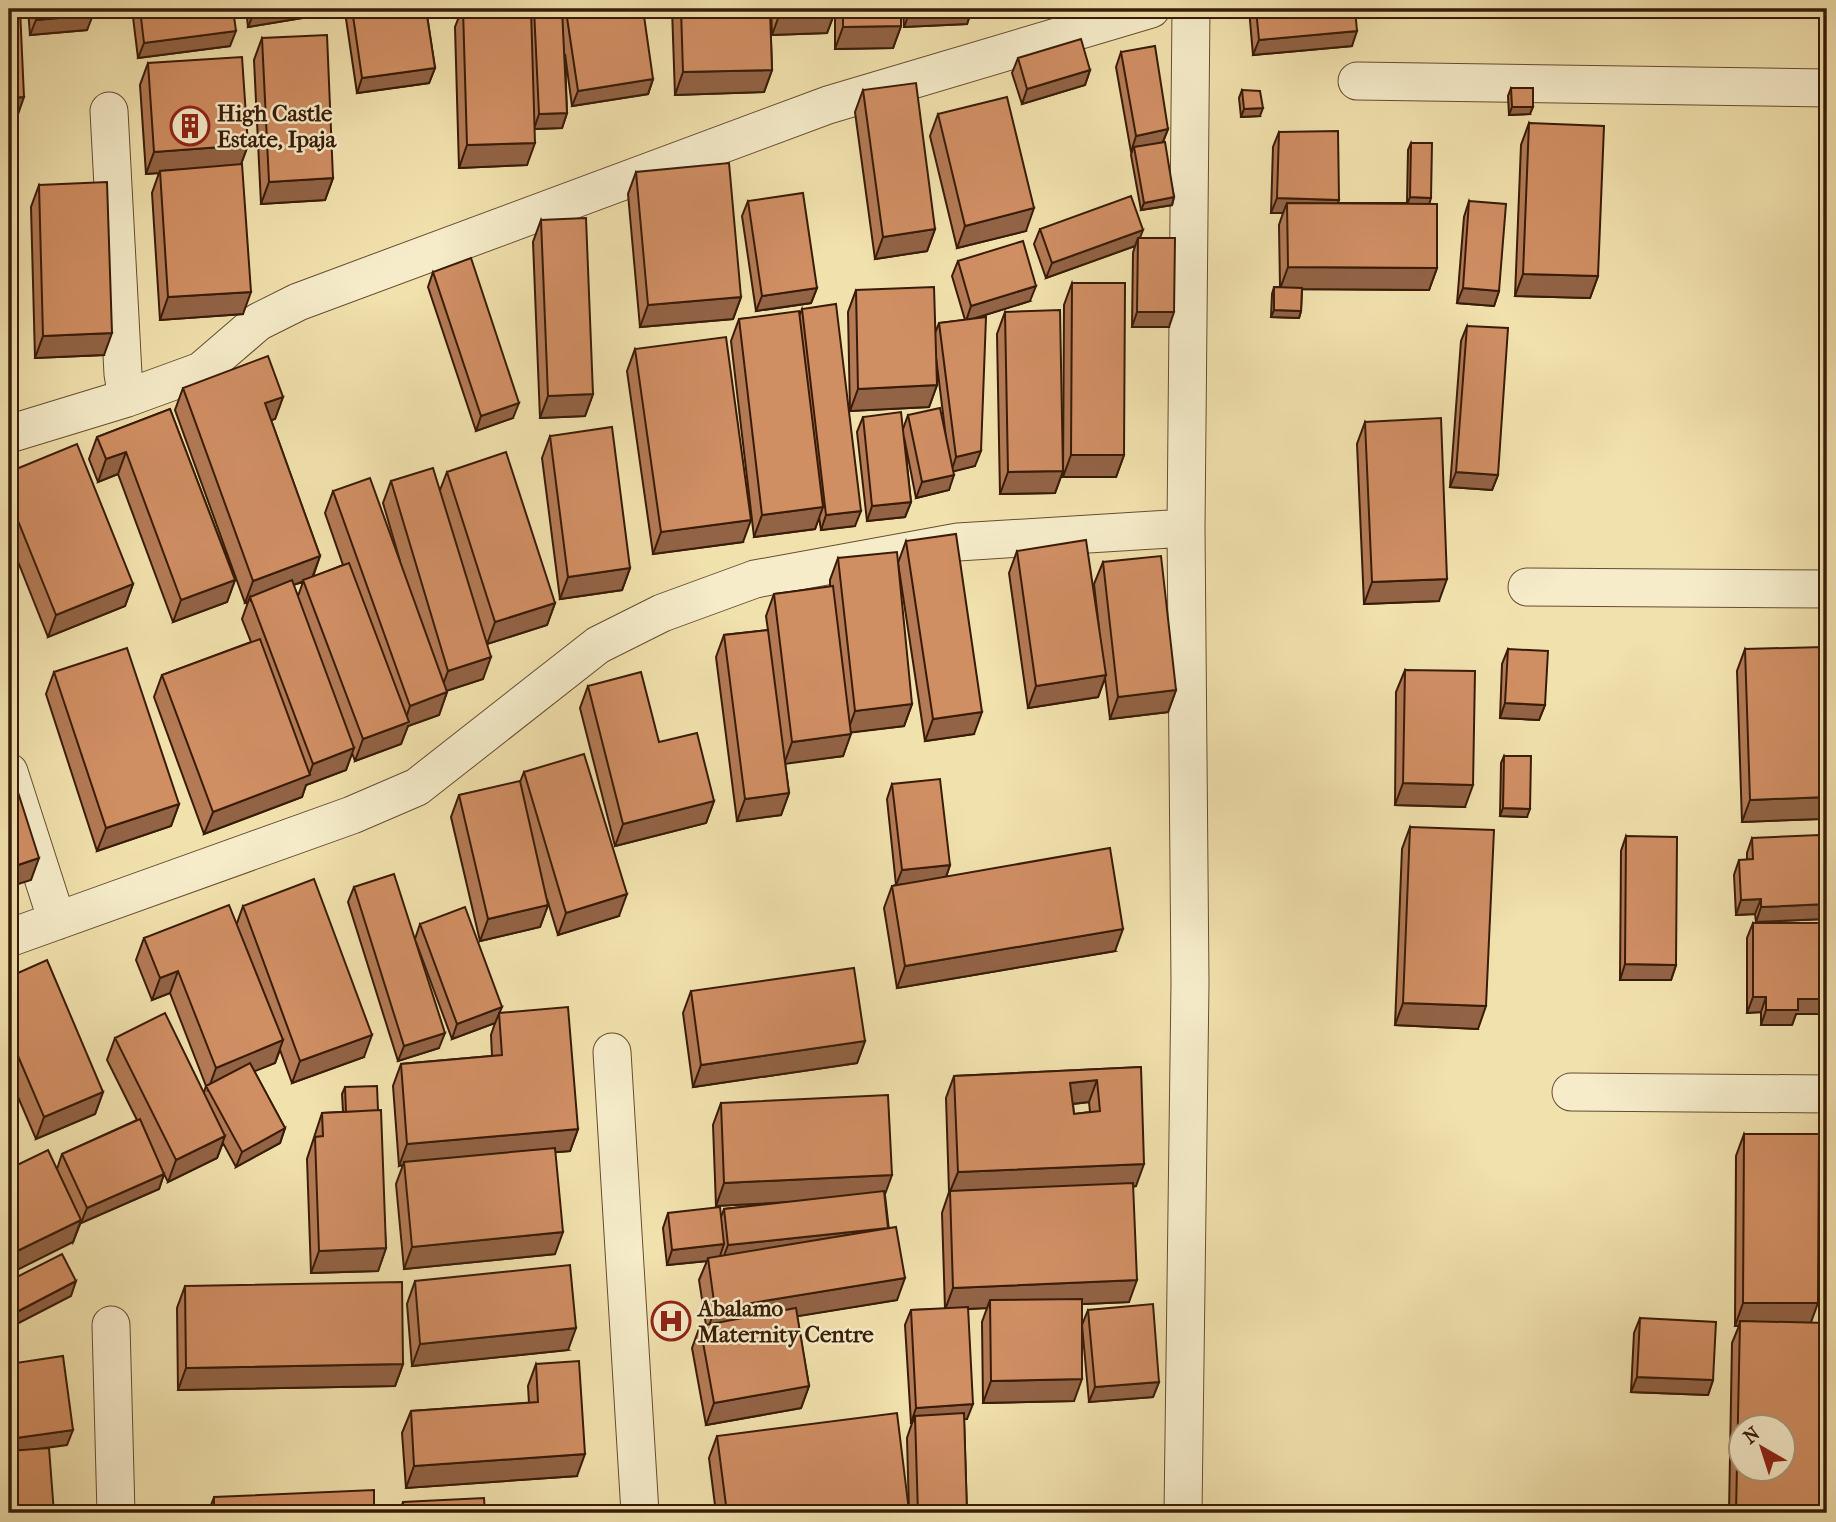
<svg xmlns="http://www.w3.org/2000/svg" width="1836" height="1522" font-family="'IM FELL French Canon',serif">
  <rect width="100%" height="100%" fill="#f1e1ad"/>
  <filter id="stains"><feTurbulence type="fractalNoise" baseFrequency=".00286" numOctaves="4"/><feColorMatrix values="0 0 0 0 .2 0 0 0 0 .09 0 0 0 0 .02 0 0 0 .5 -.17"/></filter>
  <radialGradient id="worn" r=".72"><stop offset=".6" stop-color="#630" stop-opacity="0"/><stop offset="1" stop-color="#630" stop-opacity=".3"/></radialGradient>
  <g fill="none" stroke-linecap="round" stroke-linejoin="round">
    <defs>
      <path id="minor" d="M1357 81 1827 88
        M109 111 123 374 127 398
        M9 434 127 398 201 371 258 322 298 302 828 105 1151 9
        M1527 587 1827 589
        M9 772 57 921
        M9 938 352 815 417 787 598 645 662 613 755 579 958 542 1186 528
        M612 1052 640 1513
        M1571 1092 1827 1094
        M111 1325 116 1513
        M1183 1513 1190 983 1186 528 1191 9"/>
    </defs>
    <use href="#minor" stroke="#674d31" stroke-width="39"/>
    <use href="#minor" stroke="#f6ecca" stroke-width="37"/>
  </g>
  <path fill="#b37a55" stroke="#391c08" stroke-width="2" fill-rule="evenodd" d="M28 9H92L87 30 30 35Z
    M132 9H233L230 46 138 58Z
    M246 9H328L326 14 248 27Z
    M346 9H426L435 68 429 83 357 93 345 12Z
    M454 9H562L563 19 566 11 653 79 648 94 572 106 565 54 567 113 562 128 534 129 527 165 459 168 455 27 460 14H454Z
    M672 9H770L772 70 764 92 675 95Z
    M771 9H901V26L893 48 835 49V12L827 33 772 35Z
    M903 9H972L967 24 904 27Z
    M1249 9H1355L1352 46 1253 55Z
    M262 38 333 178 325 200 261 204 254 60Z
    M1121 52 1168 129 1163 142 1174 197 1172 205 1141 210 1131 155 1132 151 1131 152 1116 67Z
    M1018 58 1090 70 1085 85 1022 104 1012 73Z
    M148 63 248 145 241 164 243 314 160 320 152 193 159 173 146 174 140 85Z
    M1511 88 1530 114 1509 115 1508 96Z
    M863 90 935 229 927 251 875 259 855 112Z
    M1242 90 1260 116 1241 117 1239 98Z
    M938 114 1026 231 957 248 930 136Z
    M1529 123 1598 276 1590 298 1515 296 1521 145Z
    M1279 132 1338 203H1407L1408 150 1411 143 1429 204 1437 268 1429 290 1302 289 1301 311 1299 318 1271 317 1272 294 1274 287H1280L1279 225 1283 213H1271L1273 147Z
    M636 172 741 297 733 319 640 327 628 194Z
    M39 185 104 355 35 358 31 207Z
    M748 201 817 288 811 303 756 311 742 216Z
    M1469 201 1499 291 1494 306 1457 303 1464 217Z
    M541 220 593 394 585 416 540 418 533 242Z
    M1040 229 1140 238 1169 327H1132L1133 253 1135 246 1046 278 1034 244Z
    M958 261 1030 301 972 319 975 466 953 471 949 490 916 498 904 437 911 502 905 517 867 521 857 432 863 417 903 429 908 415 946 438 936 357 937 385 929 407 850 411 848 312 856 290 935 333 939 323 965 320 952 276Z
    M433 272 513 418 476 431 428 287Z
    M1072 283 1124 455 1116 477H1063L1064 305Z
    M802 309 855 526 821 530 819 517 815 529 754 537 731 341 739 319 800 314Z
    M1005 312 1063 471 1055 493 1000 494 997 334Z
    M1467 326 1498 475 1492 490 1450 487 1461 341Z
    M635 349 743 542 653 554 627 371Z
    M183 388 283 397 275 419 271 420 320 556 313 577 343 565 325 513 333 491 400 561 383 503 391 481 440 490 447 472 555 603 547 625 487 644 483 679 446 691 447 692 439 715 408 726 401 744 355 761 352 753 346 770 306 785 302 797 204 834 154 697 162 675 251 642 242 619 248 602 245 603 175 410ZM303 582 298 596 293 585Z
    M170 409 235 580 227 602 173 622 118 474 98 482 89 459 97 437Z
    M1365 422 1439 601 1364 604 1357 444Z
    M550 436 630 568 622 590 560 599 542 458Z
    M9 472 133 584 125 606 48 637 9 539Z
    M906 541 974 734 925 741 898 563Z
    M1017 551 1099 628 1094 584 1103 562 1176 690 1168 712 1110 719 1105 678 1098 697 1028 708 1009 573Z
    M838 558 912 704 904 726 851 732 843 756 785 763 789 793 781 815 737 821 716 657 724 635 768 630 766 616 774 594 830 587V580Z
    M1508 649 1545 705 1539 720 1500 718 1502 664Z
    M1745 649 1820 819 1742 822 1737 671Z
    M1405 670 1465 807 1395 805 1396 692Z
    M54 672 179 804 171 826 97 851 46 694Z
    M588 686 659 742 714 801 706 823 615 846 580 708Z
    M1504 756 1527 817 1500 816 1501 763Z
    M524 772 619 916 558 935 547 899 548 905 540 927 480 941 451 817 459 795 520 782Z
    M892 784 950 865 946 877 1115 951 897 988 884 908 892 886 896 885 887 799Z
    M1410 827 1478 1029 1395 1025 1402 849Z
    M1626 836 1676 965 1671 980H1620L1621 851Z
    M1752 838 1824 919 1756 922 1755 914 1736 915 1734 875 1739 860H1747V853Z
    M354 887 415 939 420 924 500 1012 578 1129 570 1151 555 1152V1254L404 1269 396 1184 403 1165 399 1166 393 1086 401 1064 492 1056 491 1035 495 1023 452 1039 416 942 439 1048 398 1061 348 902Z
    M243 906 364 1057 292 1083 280 1050 275 1063 254 1071 285 1128 280 1143 236 1167 223 1143 217 1158 168 1182 164 1174 159 1189 81 1223V1222L73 1242 57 1169 62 1154 137 1120 107 1060 115 1038 204 1092 206 1086 170 993 152 1000 136 960 144 938 237 923Z
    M1753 923 1827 1014H1796L1792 1025H1761V1012L1747 1013V938Z
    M9 977 103 1092 95 1114 36 1139 9 1076Z
    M691 991 865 1041 857 1063 693 1087 683 1013Z
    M1141 1067 1136 1186 1133 1187 1129 1302 1082 1304 1074 1401 983 1403 982 1322 987 1308 968 1309 967 1419H964L967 1513H909L907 1438 912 1423H911L905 1325 911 1310 945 1309 942 1213 949 1192 946 1098 954 1076ZM1089 1102 1090 1112 1074 1114 1073 1104Z
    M345 1087 378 1110 386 1248 378 1271 311 1273 307 1159 322 1113 343 1112 342 1094Z
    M721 1103 885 1195 897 1300 797 1316 809 1386 801 1408 706 1425 692 1348 700 1326 706 1325 699 1280 707 1261 667 1265 663 1228 668 1213 721 1217 724 1209 788 1202 716 1206 713 1125Z
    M1744 1134 1811 1323 1827 1513H1729L1732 1343 1739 1326H1735L1736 1156Z
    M415 1281 568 1350 412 1366 407 1304Z
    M185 1286 403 1364 395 1386 178 1390 177 1308Z
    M1088 1310 1159 1382 1153 1397 1089 1402 1082 1325Z
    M1640 1318 1713 1380 1708 1395 1631 1392 1634 1333Z
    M536 1364 577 1476 406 1488 402 1433 411 1411 529 1403 528 1386Z
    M717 1436 909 1511 908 1513H716L709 1458Z
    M214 1497 374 1513H208Z
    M403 1502 485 1513H399Z"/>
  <path fill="#926345" stroke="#391c08" stroke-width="2" d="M272 9H328L326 14 248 27 254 12Z
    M456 9H462L460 14H454Z
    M911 9H972L967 24 904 27Z
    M835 11 827 33 772 35 780 13Z
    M93 15 87 30 30 35 36 20Z
    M901 26 893 48 835 49 843 27Z
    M236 31 230 46 138 58 144 43Z
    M1357 31 1352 46 1253 55 1259 40Z
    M435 68 429 83 357 93 362 78Z
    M772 70 764 92 675 95 683 72Z
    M1090 70 1085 85 1022 104 1027 89Z
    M653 79 648 94 572 106 578 91Z
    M24 97 16 120H9V98Z
    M1512 107H1533L1530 114 1509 115Z
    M1263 108 1260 116 1241 117 1244 109Z
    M567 113 562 128 534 129 539 114Z
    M1168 129 1162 144 1134 147 1132 151 1131 152 1136 136Z
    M535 143 527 165 459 168 467 145Z
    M248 145 240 167 160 171 159 173 146 174 154 152Z
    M333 178 325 200 261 204 269 182Z
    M1174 197 1172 205 1141 210 1144 203Z
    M1410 197 1431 198 1429 205H1407Z
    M1277 198 1339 200 1334 215 1287 203 1283 213H1271Z
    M1034 208 1026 231 957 248 965 226Z
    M935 229 927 251 875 259 883 237Z
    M1143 230 1138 243V238L1135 246 1046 278 1052 263Z
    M1288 267 1437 268 1429 290 1280 289Z
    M1523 274 1598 276 1590 298 1515 296Z
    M1036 286 1030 301 966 321 971 306Z
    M817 288 811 303 756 311 762 296Z
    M1463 288 1499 291 1494 306 1457 303Z
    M251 292 243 314 160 320 168 297Z
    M741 297 733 319 640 327 648 305Z
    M1274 310 1301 311 1299 318 1271 317Z
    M1137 312H1174L1169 327H1132Z
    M112 333 104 355 35 358 43 336Z
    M937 385 929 407 850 411 858 389Z
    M593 394 585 416 540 418 548 396Z
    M283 397 275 419 257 425 265 403Z
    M519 403 513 418 476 431 481 416Z
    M981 451 975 466 951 472 956 457Z
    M126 452 118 474 98 482 106 459Z
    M1071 455H1124L1116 477H1063Z
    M1063 471 1055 493 1000 494 1008 472Z
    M1456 472 1498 475 1492 490 1450 487Z
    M954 475 949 490 916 498 922 482Z
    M911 502 905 517 867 521 872 506Z
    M823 507 815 529 754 537 762 515Z
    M861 511 855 526 821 530 826 515Z
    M16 516 9 537V520Z
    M751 520 743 542 653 554 661 532Z
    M320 556 312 578 251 601 250 597 248 602 245 603 253 581Z
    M630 568 622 590 560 599 568 577Z
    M1447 579 1439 601 1364 604 1372 582Z
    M235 580 227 602 173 622 181 600Z
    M133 584 125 606 48 637 56 615Z
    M555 603 547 625 487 644 495 622Z
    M491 657 483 679 440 693 448 671Z
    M1106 675 1098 697 1028 708 1036 686Z
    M1176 690 1168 712 1110 719 1118 697Z
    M447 692 439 715 408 726 401 744 355 761 363 739 404 724 410 706Z
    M1505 703 1545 705 1539 720 1500 718Z
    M912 704 904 726 847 733 855 711Z
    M982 712 974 734 925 741 933 719Z
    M851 734 843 756 784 764 792 742Z
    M354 748 346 770 306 785 302 797 204 834 213 812 309 775 313 764Z
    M1403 783 1473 785 1465 807 1395 805Z
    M789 793 781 815 737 821 745 799Z
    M1827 797 1820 819 1742 822 1750 800Z
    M714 801 706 823 615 846 623 824Z
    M179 804 171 826 97 851 106 828Z
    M1503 808 1530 809 1527 817 1500 816Z
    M39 858 31 880 9 887V868Z
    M950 865 945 880 896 885 902 870Z
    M627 894 619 916 558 935 566 913Z
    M1761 899 1755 914 1736 915 1741 900Z
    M1827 904V909L1824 919 1756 922 1761 907Z
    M548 905 540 927 480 941 488 919Z
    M1123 929 1115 951 897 988 905 966Z
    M1625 964 1676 965 1671 980H1620Z
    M178 971 170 993 152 1000 160 978Z
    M1753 997H1766L1761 1012 1747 1013Z
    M1798 999H1827V1014H1796L1792 1025H1761L1766 1010Z
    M1403 1003 1486 1006 1478 1029 1395 1025Z
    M502 1007 495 1023 452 1039 457 1024Z
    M445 1033 439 1048 398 1061 404 1046Z
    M372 1035 364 1057 292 1083 300 1061Z
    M283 1040 275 1063 208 1090 216 1068Z
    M865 1041 857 1063 693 1087 701 1065Z
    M1097 1080 1089 1102 1062 1105 1070 1083Z
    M103 1092 95 1114 36 1139 44 1117Z
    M285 1128 280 1143 236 1167 242 1152Z
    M578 1129 570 1151 404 1165V1162L403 1165 399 1166 407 1144Z
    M225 1136 217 1158 168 1182 176 1160Z
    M1144 1164 1136 1186 949 1194 958 1172Z
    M164 1174 159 1189 81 1223 87 1208Z
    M892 1175 884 1197 716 1206 724 1183Z
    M81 1220 73 1242 9 1274V1255Z
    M888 1228 882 1243 722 1261 728 1245Z
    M563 1232 555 1254 404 1269 412 1247Z
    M724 1244 719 1259 708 1258 707 1261 667 1265 672 1250Z
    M386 1248 378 1271 311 1273 319 1251Z
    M905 1278 897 1300 707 1331 715 1309Z
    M1137 1280 1129 1302 990 1308V1300L987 1308 945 1310 953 1288Z
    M76 1281 71 1296 9 1328V1316Z
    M1743 1303H1818L1810 1325 1740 1321 1739 1326H1735Z
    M576 1328 568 1350 412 1366 420 1344Z
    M403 1364 395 1386 178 1390 186 1368Z
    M1637 1377 1713 1380 1708 1395 1631 1392Z
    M1082 1379 1074 1401 983 1403 991 1381Z
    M1159 1382 1153 1397 1089 1402 1095 1387Z
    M809 1386 801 1408 706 1425 714 1403Z
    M973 1404 967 1419 915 1422V1416L912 1423H911L916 1408Z
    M73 1430 67 1445 9 1453V1439Z
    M585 1454 577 1476 406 1488 414 1466Z"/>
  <path fill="#d08e63" stroke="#391c08" stroke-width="2" fill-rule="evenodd" d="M9 9H20L24 97 9 98Z
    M35 9H92L93 15 36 20Z
    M140 9H233L236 31 144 43Z
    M253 9H272L254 12Z
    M352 9H426L435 68 362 78Z
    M463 9H531L535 143 467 145Z
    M534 9H562L567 113 539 114Z
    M578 9H643L653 79 578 91 566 11Z
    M681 9H770L772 70 683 72Z
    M780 9H835V11L780 13Z
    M843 9H901V26L843 27Z
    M1256 9H1355L1357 31 1259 40Z
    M327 35 333 178 269 182 262 38Z
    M1081 39 1090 70 1027 89 1018 58Z
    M1155 46 1168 129 1136 136 1121 52Z
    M242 57 248 145 154 152 148 63Z
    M916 83 935 229 883 237 863 90Z
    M1511 88H1533V107H1512Z
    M1242 90 1260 91 1263 108 1244 109Z
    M1007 97 1034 208 965 226 938 114Z
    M1529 123 1604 126 1598 276 1523 274Z
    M1338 131 1339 200 1277 198 1279 132Z
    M1165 142 1174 197 1144 203 1134 147Z
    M1411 143H1432L1431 198 1410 197Z
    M729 163 741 297 648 305 636 172Z
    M242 164 251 292 168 297 160 171Z
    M107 182 112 333 43 336 39 185Z
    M803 193 817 288 762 296 748 201Z
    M1131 196 1143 230 1052 263 1040 229Z
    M1469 201 1506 204 1499 291 1463 288Z
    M1287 203 1437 204V268L1288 267Z
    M586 218 593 394 548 396 541 220Z
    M1138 238H1175L1174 312H1137Z
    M1023 241 1036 286 971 306 958 261Z
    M471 258 519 403 481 416 433 272Z
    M1072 283H1125L1124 455H1071Z
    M934 287 937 385 858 389 856 290Z
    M1274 287 1302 288 1301 311 1274 310Z
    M836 304 861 511 826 515 802 309Z
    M1060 310 1063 471 1008 472 1005 312Z
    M799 311 823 507 762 515 739 319Z
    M986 317 981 451 956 457 939 323Z
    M1467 326 1508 328 1498 475 1456 472Z
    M726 337 751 520 661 532 635 349Z
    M268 356 283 397 265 403 320 556 253 581 183 388Z
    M940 408 954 475 922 482 908 415Z
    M170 409 235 580 181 600 126 452 106 459 97 437Z
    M901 412 911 502 872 506 863 417Z
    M1441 418 1447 579 1372 582 1365 422Z
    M612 427 630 568 568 577 550 436Z
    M77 444 133 584 56 615 16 516 9 520V472Z
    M506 452 555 603 495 622 447 472Z
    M433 468 491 657 448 671 391 481Z
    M370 478 447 692 410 706 333 491Z
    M956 534 982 712 933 719 906 541Z
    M1086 540 1106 675 1036 686 1017 551Z
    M897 552 912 704 855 711 838 558Z
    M1161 556 1176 690 1118 697 1103 562Z
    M349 563 409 722 363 739 303 580Z
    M292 580 354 748 313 764 250 597Z
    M833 586 851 734 792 742 774 594Z
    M768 630 789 793 745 799 724 635Z
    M260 639 310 775 213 812 162 675Z
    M1823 647 1827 797 1750 800 1745 649Z
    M127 648 179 804 106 828 54 672Z
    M1508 649 1548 651 1545 705 1505 703Z
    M1405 670 1475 671 1473 785 1403 783Z
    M641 672 659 742 697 733 714 801 623 824 588 686Z
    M584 754 627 894 566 913 524 772Z
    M1504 756H1531L1530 809 1503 808Z
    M9 764 39 858 9 868Z
    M940 779 950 865 902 870 892 784Z
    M520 781 548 905 488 919 459 795Z
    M1410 827 1494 830 1486 1006 1403 1003Z
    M1819 835 1821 859H1827V904L1761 907V899L1741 900 1739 860 1753 859 1752 838Z
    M1626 836 1677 837 1676 965 1625 964Z
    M1110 848 1123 929 905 966 892 886Z
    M394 874 445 1033 404 1046 354 887Z
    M314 879 372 1035 300 1061 243 906Z
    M229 905 283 1040 216 1068 178 971 160 978 144 938Z
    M465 907 502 1007 457 1024 420 924Z
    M1753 923H1827V999H1798V1010H1766V997H1753Z
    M47 960 103 1092 44 1117 9 1035V977Z
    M854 968 865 1041 701 1065 691 991Z
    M568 1007 578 1129 407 1144 401 1064 502 1055 499 1013Z
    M165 1013 225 1136 176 1160 115 1038Z
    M250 1063 285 1128 242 1152 206 1086Z
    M1141 1067 1144 1164 958 1172 954 1076ZM1097 1080 1100 1111 1074 1114 1070 1083Z
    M377 1086 378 1110 346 1112 345 1087Z
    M888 1095 892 1175 724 1183 721 1103Z
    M381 1110 386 1248 319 1251 315 1137 323 1136 322 1113Z
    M140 1119 164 1174 87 1208 62 1154Z
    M1744 1134H1819L1818 1303H1743Z
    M555 1148 563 1232 412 1247 404 1162Z
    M48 1150 81 1220 9 1255V1169Z
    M1133 1183 1137 1280 953 1288 950 1191Z
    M884 1191 888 1228 728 1245 724 1209Z
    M720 1207 724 1244 672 1250 668 1213Z
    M896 1227 905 1278 715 1309 708 1258Z
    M62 1254 76 1281 9 1316V1281Z
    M570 1265 576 1328 420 1344 415 1281Z
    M402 1282 403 1364 186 1368 185 1286Z
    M1082 1299V1379L991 1381 990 1300Z
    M1153 1304 1159 1382 1095 1387 1088 1310Z
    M968 1307 973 1404 916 1408 911 1310Z
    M796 1308 809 1386 714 1403 700 1326Z
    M1640 1318 1716 1322 1713 1380 1637 1377Z
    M1740 1321 1827 1323V1513H1736ZM1741 1427H1783V1469H1741Z
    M63 1356 73 1430 9 1439V1364Z
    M579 1361 585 1454 414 1466 411 1411 538 1402 536 1364Z
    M897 1413 909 1511 894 1513H727L717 1436Z
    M964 1413 967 1513H918L915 1416Z
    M49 1448 54 1513H9V1451Z
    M374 1490V1513H214V1497Z
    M484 1498 485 1513H404L403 1502Z
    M1142 1508 1143 1513H1084Z"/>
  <defs>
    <symbol id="building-ring" viewBox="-11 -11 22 22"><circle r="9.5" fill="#f6ecca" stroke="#8f2418" stroke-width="1.5"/><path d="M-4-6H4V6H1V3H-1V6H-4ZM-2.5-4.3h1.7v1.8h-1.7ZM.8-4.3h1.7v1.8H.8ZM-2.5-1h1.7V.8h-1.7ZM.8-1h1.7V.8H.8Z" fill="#8f2418"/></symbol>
    <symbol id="hospital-ring" viewBox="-11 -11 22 22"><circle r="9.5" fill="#f6ecca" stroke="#8f2418" stroke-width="1.5"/><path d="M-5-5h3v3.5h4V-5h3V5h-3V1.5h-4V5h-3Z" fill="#8f2418"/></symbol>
  </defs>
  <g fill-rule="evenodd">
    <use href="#building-ring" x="168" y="104" width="44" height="44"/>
    <use href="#hospital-ring" x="649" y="1299" width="44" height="44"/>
  </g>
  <g text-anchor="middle" stroke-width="5" stroke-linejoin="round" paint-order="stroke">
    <g font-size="23" font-weight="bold" fill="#391c08" stroke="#f6ecca" text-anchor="start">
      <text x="217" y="121">High Castle<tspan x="217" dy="26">Estate, Ipaja</tspan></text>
      <text x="698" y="1316">Abalamo<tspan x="698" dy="26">Maternity Centre</tspan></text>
    </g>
  </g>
  <rect width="1836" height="1522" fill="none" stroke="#f1e1ad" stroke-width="35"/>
  <rect x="10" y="10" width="1815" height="1501" fill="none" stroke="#391c08" stroke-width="3.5"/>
  <rect x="18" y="18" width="1801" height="1487" fill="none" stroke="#391c08" stroke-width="2"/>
  <g transform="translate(1762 1448) rotate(321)"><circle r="33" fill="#f6ecca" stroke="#aa997c" stroke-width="2"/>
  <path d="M0-5L12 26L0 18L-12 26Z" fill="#8f2418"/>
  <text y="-10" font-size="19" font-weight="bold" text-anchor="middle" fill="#391c08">N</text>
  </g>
  <rect width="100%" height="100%" filter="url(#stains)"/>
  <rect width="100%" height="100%" fill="url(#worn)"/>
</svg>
